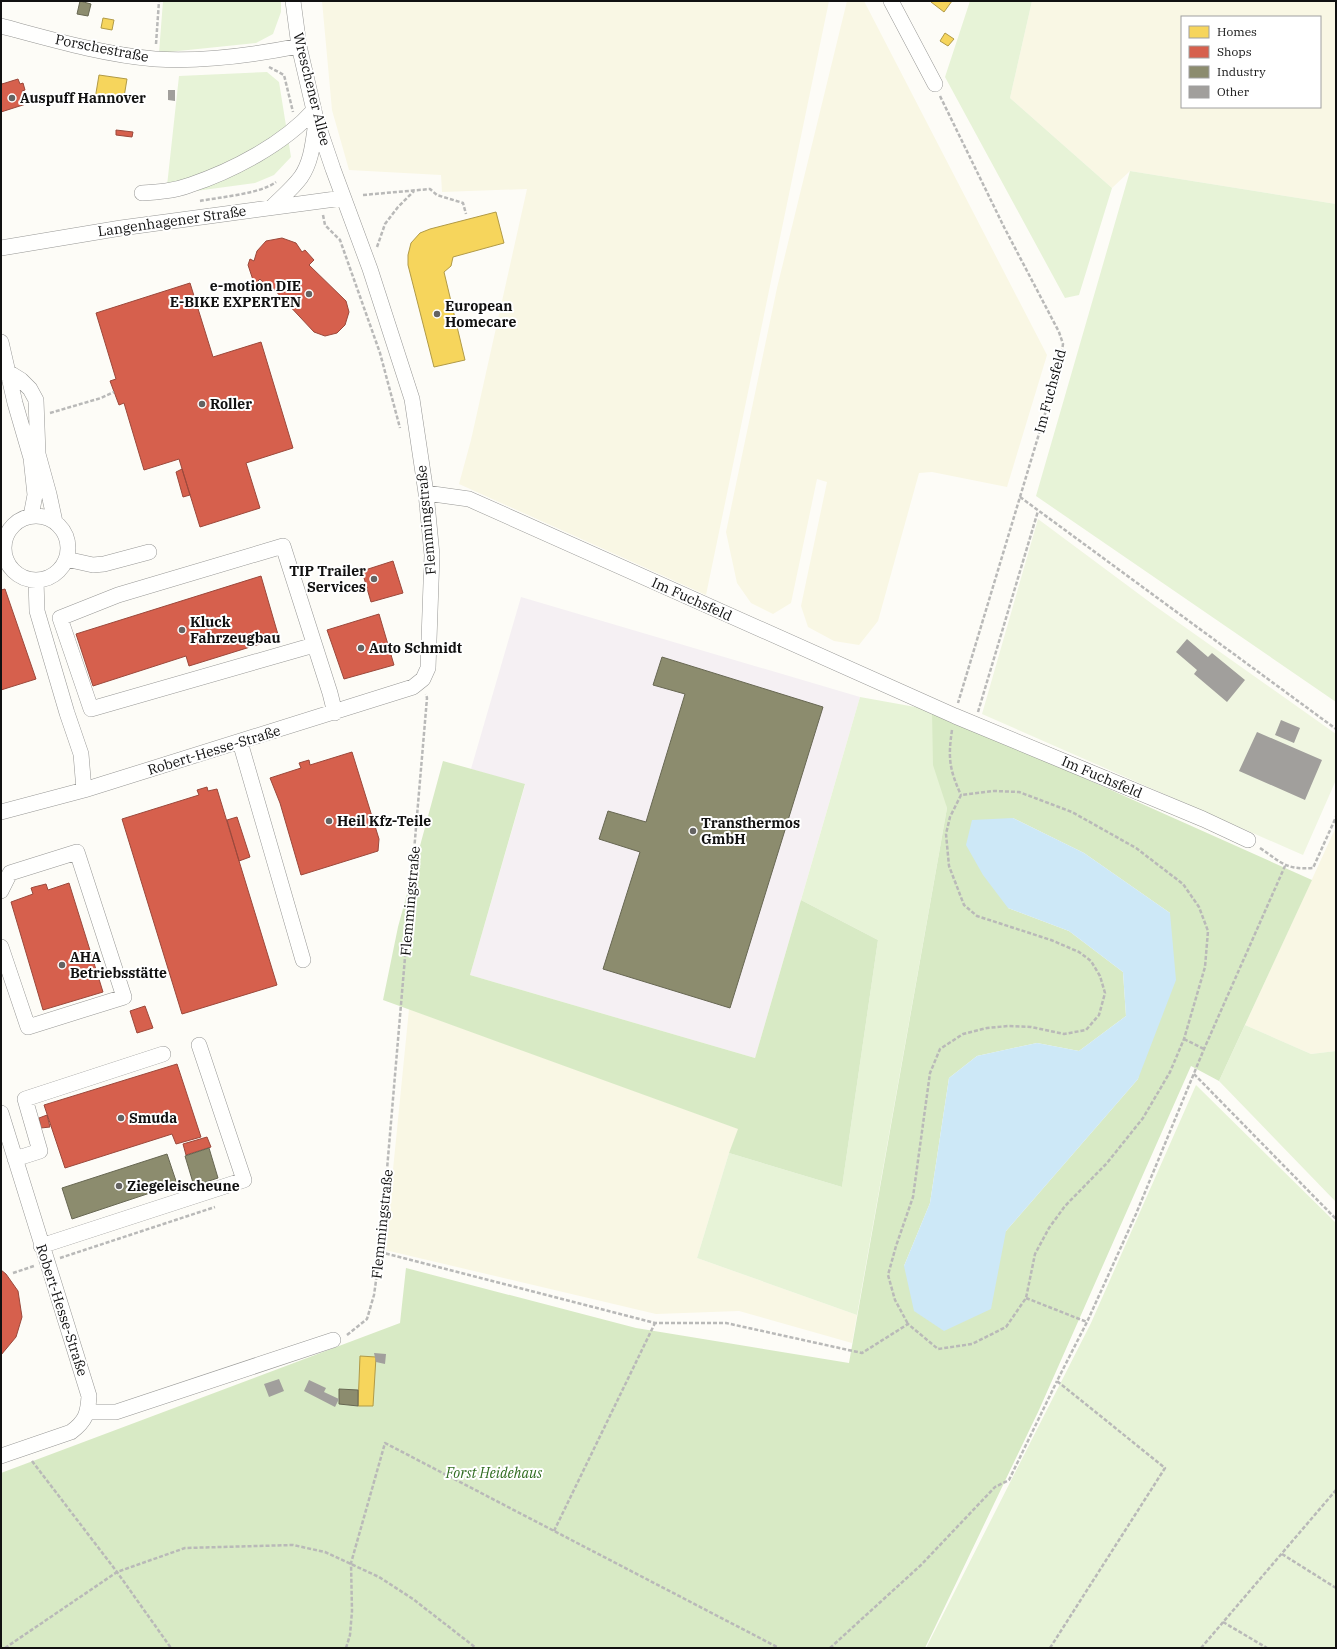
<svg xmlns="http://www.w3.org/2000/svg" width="1337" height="1649" font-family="'IBM Plex Serif',serif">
  <rect width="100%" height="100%" fill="#fdfcf7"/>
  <path fill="#f5f0f3" d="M521 597 860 697 755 1058 470 975 525 785 471 769Z"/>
  <path fill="#f9f7e4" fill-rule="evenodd" d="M322 1H829L706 595 459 484 471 440 527 189 442 192 441 175 349 170 332 110Z
    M847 1H864L1047 355 1007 487 932 472 919 473 878 621 859 645 834 641 808 627 801 606 827 482 817 479 791 603 773 614 751 603 737 583 726 532 777 288Z
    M1032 1H1336V204L1130 171 1112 188 1010 98ZM1182 17H1320V107H1182Z
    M1336 827V1051L1311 1054 1245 1025Z
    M409 1009 739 1129 729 1153 697 1258 857 1315 852 1343 739 1311 656 1314 385 1250Z"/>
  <path fill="#e7f3d7" d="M163 1H281V12L273 34 256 43 159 53Z
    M970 1H1032L1010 98 1112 188 1079 295 1065 298 945 77Z
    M267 72 279 82 291 157 274 175 255 183 166 195 179 76Z
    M1130 171 1336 204V702L1036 496Z
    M860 697 932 710 947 808 857 1315 697 1258 729 1153 842 1187 878 940 801 900Z
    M1245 1025 1311 1054 1336 1051V1202L1219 1081Z
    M1196 1085 1336 1223V1648H926L1091 1323Z"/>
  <path fill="#d8eac5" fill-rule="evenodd" d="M932 710 1312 880 1219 1081 1191 1066 1039 1410 925 1648H1V1473L400 1323 406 1268 636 1328 849 1363 947 808 933 765ZM1013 818 1084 853 1170 913 1138 1079 1006 1231 904 1266 930 1203 949 1078 977 1056 1037 1043 1079 1051 1126 1016 1123 972 1069 931 1008 908Z
    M443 761 525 784 470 975 755 1058 801 900 878 940 842 1187 729 1153 738 1129 383 1000 398 927Z"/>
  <path fill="#f0f6e1" d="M1038 519 1155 606 1336 734V780L1303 855 982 714Z"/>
  <path fill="#cde8f7" d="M1013 818 1084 853 1170 913 1176 980 1138 1079 1006 1231 991 1309 944 1331 914 1311 904 1266 930 1203 949 1078 977 1056 1037 1043 1079 1051 1126 1016 1123 972 1069 931 1008 908 983 875 966 845 972 820Z"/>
  <path fill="#f6d55c" stroke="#b19a46" d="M931 1H952L944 12 931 2Z
    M103 18 114 20 112 30 101 28Z
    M945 33 954 39 948 46 940 41Z
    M99 75 127 79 123 103 95 99Z
    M496 212 504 243 453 257 451 266 444 272 465 360 434 367 408 265V255L411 243 420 233 430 229Z
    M360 1356 376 1357 373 1406H358Z"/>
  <path fill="#d6604d" stroke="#9b483b" d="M18 79 20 84 23 83 25 90 22 91 26 104 1 112V81L2 84Z
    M116 130 133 132 132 137 116 135Z
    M282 238 296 243 302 252 305 250 314 260 309 265 346 301 349 312 345 325 337 333 325 336 314 332 270 285 267 287 260 279 256 283 253 280 248 265 250 259 254 261 257 251 266 241Z
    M190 283 213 357 261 342 293 448 246 463 260 508 200 527 179 459 144 470 124 403 119 405 110 381 116 379 96 313Z
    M182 469 190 495 183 497 176 472Z
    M393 561 403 593 371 602 362 571Z
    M261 576 279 638 189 666 186 656 93 686 76 634Z
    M5 589 36 679 1 690V590Z
    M379 614 394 665 344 679 327 630Z
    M352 752 379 839 378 851 301 875 280 803 270 778 301 768 299 763 309 760 310 765Z
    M207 787 208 791 217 789 277 985 182 1014 122 819 199 795 197 790Z
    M237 817 250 857 239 861 227 820Z
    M69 883 103 992 43 1010 11 902 33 894 31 888 34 887 46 884 48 890Z
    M145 1006 153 1028 137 1033 130 1011Z
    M177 1064 201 1137 176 1144 172 1134 65 1168 44 1105Z
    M47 1115 50 1127 41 1128 39 1118Z
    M207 1137 211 1147 186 1155 183 1144Z
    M1 1270 6 1274 18 1291 22 1317 16 1337 1 1355Z"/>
  <path fill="#8c8c6e" stroke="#676752" d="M80 1 91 4 88 16 77 14Z
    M662 657 823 707 730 1008 603 969 640 852 599 839 608 811 646 822 685 694 653 685Z
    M209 1148 218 1178 194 1186 185 1156Z
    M167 1154 177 1184 72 1219 62 1188Z
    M339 1389 358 1390V1406L339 1404Z"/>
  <path fill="#a19f9c" d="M168 90H175V101L168 100Z
    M1187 639 1208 657 1212 653 1245 680 1227 702 1194 674 1197 670 1176 652Z
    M1281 720 1300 728 1294 743 1275 735Z
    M1257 732 1322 760 1305 800 1239 771Z
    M374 1353 386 1354 385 1364 376 1362Z
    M279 1379 284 1391 269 1397 264 1384Z
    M309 1380 326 1388 324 1392 339 1399 335 1407 304 1391Z"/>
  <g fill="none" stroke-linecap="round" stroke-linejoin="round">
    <defs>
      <path id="minor" d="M891 1 935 84
        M1 26C50 39 104 55 155 59 202 62 254 55 299 46
        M142 193C158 192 174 191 190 185 232 171 284 144 314 110
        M272 207C281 198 293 188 301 177 312 161 313 141 316 122
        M1 248 121 228 343 198
        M1 342 15 403 31 458 35 495 31 516
        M4 373 8 372 21 380 30 389 36 400 38 454 49 494 55 522
        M426 493 469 499 955 716 1203 819 1248 840
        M4 548a32 32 0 1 1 64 0a32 32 0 1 1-64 0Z
        M66 559 93 565 104 564 149 552
        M36 580 37 611 67 713 81 754 84 790
        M314 645 91 709 60 618 118 595 283 546 330 693 335 713
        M240 742 303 960
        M1 812 84 790 413 687 423 679 428 668 432 555 426 493 412 399 370 269 333 169 316 119 299 46 293 1
        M1 891 10 873 77 852 124 997 28 1027 1 947
        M1 1113 89 1396C88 1413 86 1421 71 1432L1 1456
        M15 1159 40 1151 25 1099 163 1054
        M41 1246 244 1180 199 1045
        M88 1412H116L333 1340"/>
    </defs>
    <use href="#minor" stroke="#979795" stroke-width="16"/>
    <path stroke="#b9b9b8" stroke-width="2.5" stroke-dasharray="4 2" stroke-linecap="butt" d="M156 44 159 1
      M269 67 284 75 293 112
      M940 96 1004 227 1059 332 1063 344 1060 364 958 703
      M363 195 430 189 437 195 463 203 466 214
      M200 201C220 197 260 194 276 182
      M323 215 325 225 340 240 380 353 400 428
      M377 247 385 224 398 207 414 191
      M50 413 101 398 114 392
      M1020 497 1336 729
      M978 712 1038 511
      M952 730C948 757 949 769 961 795
      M1260 848C1282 863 1286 870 1313 868L1336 817
      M1184 1039 1204 1049
      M1194 1074 1336 1219
      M380 1252 655 1323H726L862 1353 908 1324 938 1349 972 1344 1006 1327 1026 1298 1035 1254 1049 1228 1065 1206 1107 1163 1143 1118 1170 1072 1184 1039 1205 967 1208 931 1199 907 1183 884 1136 848 1072 812 1019 792 994 791 961 795 950 817 946 834 949 866 964 905 977 916 1051 940 1079 952 1091 961 1100 976 1105 993 1099 1015 1086 1030 1064 1034 1031 1027 1008 1026 987 1028 963 1034 940 1049 930 1073 913 1197 896 1246 888 1275 895 1300 908 1324
      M60 1258 215 1207
      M13 1273 34 1266
      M1026 1298 1087 1322
      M347 1335 367 1319 374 1295 380 1252 427 698 426 694
      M32 1461 117 1572 171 1648
      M554 1531 655 1323
      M1282 1554 1336 1588
      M1223 1622 1267 1648
      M5 1648 117 1572 185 1548 293 1545 325 1552 379 1577 413 1599 476 1648
      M346 1648 350 1635 352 1611 351 1563 385 1443 779 1648
      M830 1648 921 1565 995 1487 1009 1480 1057 1381
      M1050 1648 1165 1468 1057 1381 1087 1322 1136 1214 1204 1049 1285 866
      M1201 1648 1336 1490"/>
    <use href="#minor" stroke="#fffffe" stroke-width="15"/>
  </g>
  <g fill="#646362" stroke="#fff" stroke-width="1.5">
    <circle cx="12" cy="98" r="4"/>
    <circle cx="309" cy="294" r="4"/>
    <circle cx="437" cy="314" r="4"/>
    <circle cx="202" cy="404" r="4"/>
    <circle cx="374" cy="579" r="4"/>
    <circle cx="182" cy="630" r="4"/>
    <circle cx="361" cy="648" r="4"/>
    <circle cx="329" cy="821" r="4"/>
    <circle cx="693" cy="831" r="4"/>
    <circle cx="62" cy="965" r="4"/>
    <circle cx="121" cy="1118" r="4"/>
    <circle cx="119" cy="1186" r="4"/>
  </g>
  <g text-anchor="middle" stroke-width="4" stroke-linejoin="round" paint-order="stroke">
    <g font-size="14" fill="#111" stroke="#fff">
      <text transform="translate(102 48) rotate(11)" y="5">Porschestraße</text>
      <text transform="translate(312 89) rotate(76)" y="5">Wreschener Allee</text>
      <text transform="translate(172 221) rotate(-8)" y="5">Langenhagener Straße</text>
      <text transform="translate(1050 391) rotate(-75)" y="5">Im Fuchsfeld</text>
      <text transform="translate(426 520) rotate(-95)" y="5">Flemmingstraße</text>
      <text transform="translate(692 599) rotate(24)" y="5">Im Fuchsfeld</text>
      <text transform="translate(214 750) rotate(-17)" y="5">Robert-Hesse-Straße</text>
      <text transform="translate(1102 777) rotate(23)" y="5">Im Fuchsfeld</text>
      <text transform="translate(410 901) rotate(-85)" y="5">Flemmingstraße</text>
      <text transform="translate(382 1224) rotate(-84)" y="5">Flemmingstraße</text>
      <text transform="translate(62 1310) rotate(72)" y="5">Robert-Hesse-Straße</text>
    </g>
    <g font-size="14" font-weight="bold" fill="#111" stroke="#fff" text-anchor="start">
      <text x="20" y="103">Auspuff Hannover</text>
      <text x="301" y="291" text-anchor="end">e-motion DIE<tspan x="301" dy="16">E-BIKE EXPERTEN</tspan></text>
      <text x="445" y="311">European<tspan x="445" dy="16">Homecare</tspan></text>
      <text x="210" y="409">Roller</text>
      <text x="366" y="576" text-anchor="end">TIP Trailer<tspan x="366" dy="16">Services</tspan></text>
      <text x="190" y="627">Kluck<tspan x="190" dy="16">Fahrzeugbau</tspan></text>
      <text x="369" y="653">Auto Schmidt</text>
      <text x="337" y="826">Heil Kfz-Teile</text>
      <text x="701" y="828">Transthermos<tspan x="701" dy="16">GmbH</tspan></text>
      <text x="70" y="962">AHA<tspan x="70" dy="16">Betriebsstätte</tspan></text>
      <text x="129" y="1123">Smuda</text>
      <text x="127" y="1191">Ziegeleischeune</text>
    </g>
    <g font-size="14" font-style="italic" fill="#2f6b1f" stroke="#fff">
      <text x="494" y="1478">Forst Heidehaus</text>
    </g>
  </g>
  <rect width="1337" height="1649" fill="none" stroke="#111111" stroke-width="4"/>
  <rect x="1181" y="16" width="140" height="92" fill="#ffffff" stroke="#a0a0a0"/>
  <rect x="1189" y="26" width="20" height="12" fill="#f6d55c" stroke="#a0a0a0"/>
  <text x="1217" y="36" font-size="12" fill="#111111">Homes</text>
  <rect x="1189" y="46" width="20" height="12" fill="#d6604d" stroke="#a0a0a0"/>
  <text x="1217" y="56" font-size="12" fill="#111111">Shops</text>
  <rect x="1189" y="66" width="20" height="12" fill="#8c8c6e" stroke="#a0a0a0"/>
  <text x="1217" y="76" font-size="12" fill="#111111">Industry</text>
  <rect x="1189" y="86" width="20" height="12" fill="#a19f9c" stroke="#a0a0a0"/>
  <text x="1217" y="96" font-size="12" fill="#111111">Other</text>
</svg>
